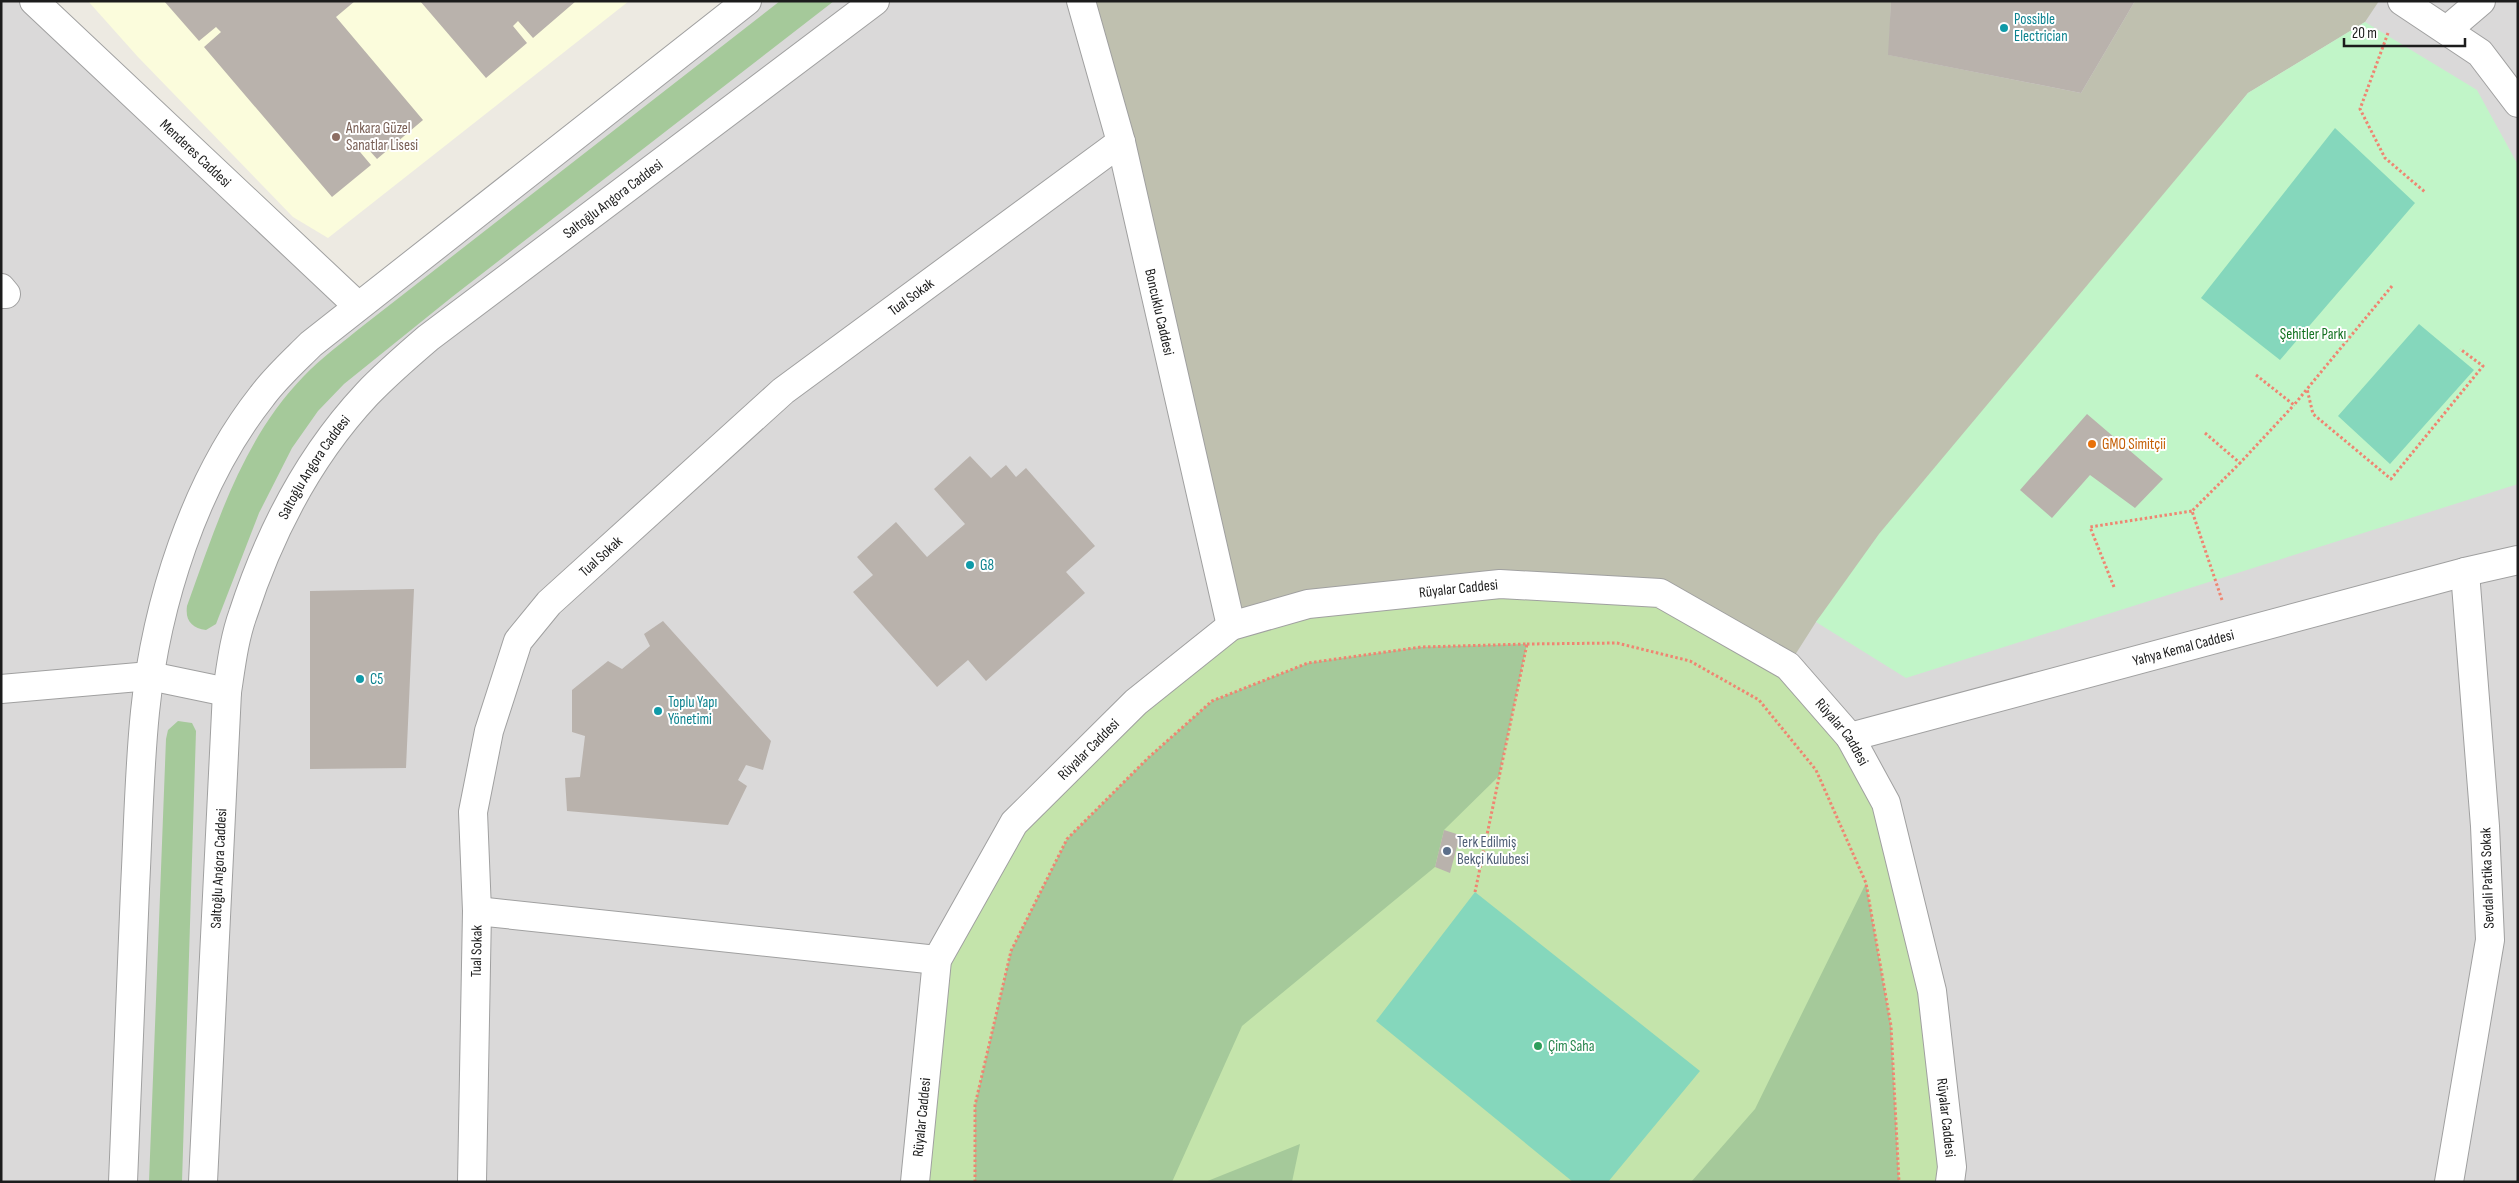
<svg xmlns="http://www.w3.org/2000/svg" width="2519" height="1183" font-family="'Sofia Sans Condensed',sans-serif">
  <rect width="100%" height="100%" fill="#edeae2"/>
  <path fill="#dad9d9" d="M1 1H34L358 306 747 1H2518V1182H1Z"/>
  <path fill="#fbfcdc" d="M88 1H629L328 238 293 217 138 57Z"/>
  <path fill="#bfc0af" d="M1081 1H1891L1889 55 2081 93 2135 1H2379L2365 22 2248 93 1816 622 1788 666 1231 626Z"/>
  <path fill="#c4e4ab" d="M1500 584 1660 593 1788 666 1886 803 1932 991 1950 1182H915L937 960 1014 823 1231 626Z"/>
  <path fill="#a5c99a" d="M780 1H834L452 297 344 384 318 411 292 448 259 513 216 624 206 630C192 628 185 621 187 606 216 526 242 440 303 377 321 358 343 342 364 325Z
    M1527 644 1499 776 1444 830 1435 867 1242 1026 1172 1182H975V1105L1011 951 1067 839 1148 758 1212 701 1308 663 1421 647Z
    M178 721 192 723 196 731 182 1182H149L166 739 168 730Z
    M1866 883 1891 1026 1899 1182H1691L1755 1109Z
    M1300 1144 1292 1182H1205Z"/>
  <path fill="#c1f5c8" d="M2365 22 2477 90 2518 165V484L1906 678 1816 622 1879 534 2248 93Z"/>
  <path fill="#85d7bc" d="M2335 128 2415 203 2280 360 2201 298Z
    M2419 324 2474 370 2390 464 2338 416Z
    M1475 892 1700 1071 1608 1182H1573L1376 1021Z"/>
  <path fill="#b9b2ac" d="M164 1H355L336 17 423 120 377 159 361 141 355 146 371 165 332 197 204 47 221 32 216 27 199 41Z
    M420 1H576L533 38 518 21 513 26 527 43 486 78Z
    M1891 1H2135L2081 93 1888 55Z
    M2087 414 2163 479 2135 508 2090 475 2052 518 2020 490Z
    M970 456 991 478 1006 465 1016 477 1026 468 1095 546 1066 572 1085 593 986 681 968 660 937 687 853 592 873 575 857 557 896 522 927 557 965 524 934 489Z
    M414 589 406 768 310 769V591Z
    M663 621 771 741 763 770 746 765 738 780 747 786 728 825 567 811 565 778 580 777 585 736 572 732V690L608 661 622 669 650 646 644 634Z
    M1444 830 1460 835 1450 873 1435 867Z"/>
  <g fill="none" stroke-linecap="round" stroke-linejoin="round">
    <defs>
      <g id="minor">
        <path id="s1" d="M34 1 358 306"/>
        <path id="s2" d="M1081 1 1121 142 1231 626"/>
        <path d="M2402 1 2480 53 2518 103"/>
        <path d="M2447 30 2481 1"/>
        <path d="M1 288 6 294H1"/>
        <path d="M1 689 150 676 227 692"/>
        <path id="s3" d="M1850 737 2465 572 2518 560"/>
        <path d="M477 911 937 960"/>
        <path d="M123 1182C127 1084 131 987 135 889 138 831 139 771 145 712 156 604 194 482 262 396 276 377 294 361 311 344L747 1"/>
        <path id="s4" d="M203 1182 227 692C231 666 234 639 243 614 269 534 309 456 367 394 386 374 407 356 428 338L875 1"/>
        <path id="s5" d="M472 1182 477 911 473 812 489 731 518 641 549 603 783 391 1121 142"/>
        <path id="s6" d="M915 1182 937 960 1014 823 1136 702 1231 626 1308 604 1500 584 1660 593 1788 666 1850 737 1886 803 1932 991 1952 1167 1950 1182"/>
        <path d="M2449 1182 2490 940 2485 826 2465 572"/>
      </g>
    </defs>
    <use href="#minor" stroke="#a0a0a0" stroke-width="30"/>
    <path stroke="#ef8571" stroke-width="3" stroke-dasharray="2.5 2.5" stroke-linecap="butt" d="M2388 33 2360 109 2385 158 2425 192
      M2392 286 2307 389 2313 414 2391 479 2483 366 2460 349
      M2256 375 2294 405 2307 389
      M2205 433 2240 463 2294 405
      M2114 587 2090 527 2192 511
      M2222 600 2192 511 2240 463
      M1527 644 1617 643 1690 661 1759 700 1816 770 1866 883 1891 1026 1899 1182
      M975 1182V1105L1011 951 1067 839 1148 758 1212 701 1308 663 1421 647 1527 644 1475 892"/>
    <use href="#minor" stroke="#fff" stroke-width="28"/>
  </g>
  <g fill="#0f9aa8" stroke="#fff" stroke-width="2">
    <circle cx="2004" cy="28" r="5"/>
    <circle cx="970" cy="565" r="5"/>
    <circle cx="360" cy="679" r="5"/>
    <circle cx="658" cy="711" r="5"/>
  </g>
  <circle fill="#8d6e63" stroke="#fff" stroke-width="2" cx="336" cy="137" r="5"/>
  <circle fill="#e8710a" stroke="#fff" stroke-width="2" cx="2092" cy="444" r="5"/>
  <circle fill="#5c6f8a" stroke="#fff" stroke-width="2" cx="1447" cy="851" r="5"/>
  <circle fill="#2e9e5b" stroke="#fff" stroke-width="2" cx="1538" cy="1046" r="5"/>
  <g text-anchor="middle" stroke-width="4" stroke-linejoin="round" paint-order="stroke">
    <g font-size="15" fill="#0d838f" stroke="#fff" text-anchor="start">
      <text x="2014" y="24">Possible<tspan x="2014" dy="17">Electrician</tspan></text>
      <text x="980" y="570">G8</text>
      <text x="370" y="684">C5</text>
      <text x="668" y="707">Toplu Yapı<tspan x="668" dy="17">Yönetimi</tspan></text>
    </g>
    <g font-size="15" fill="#785e54" stroke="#fff" text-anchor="start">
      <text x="346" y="133">Ankara Güzel<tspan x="346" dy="17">Sanatlar Lisesi</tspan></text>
    </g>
    <g font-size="15" fill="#1c1c1c" stroke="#fff">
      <text dy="5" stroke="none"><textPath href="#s1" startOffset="222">Menderes Caddesi</textPath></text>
      <text dy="5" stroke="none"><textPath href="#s4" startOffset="1139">Saltoğlu Angora Caddesi</textPath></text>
      <text dy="5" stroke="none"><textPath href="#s5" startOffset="1071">Tual Sokak</textPath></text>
      <text dy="5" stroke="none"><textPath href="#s2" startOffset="321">Boncuklu Caddesi</textPath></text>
      <text dy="5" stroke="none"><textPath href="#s4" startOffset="734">Saltoğlu Angora Caddesi</textPath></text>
      <text dy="5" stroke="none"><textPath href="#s5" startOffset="666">Tual Sokak</textPath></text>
      <text dy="5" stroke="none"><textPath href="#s6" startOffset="905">Rüyalar Caddesi</textPath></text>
      <text dy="5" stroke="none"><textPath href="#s3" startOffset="345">Yahya Kemal Caddesi</textPath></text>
      <text dy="5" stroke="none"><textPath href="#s6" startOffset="1340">Rüyalar Caddesi</textPath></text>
      <text dy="5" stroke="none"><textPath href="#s6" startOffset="485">Rüyalar Caddesi</textPath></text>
      <text dy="5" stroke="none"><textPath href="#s4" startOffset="314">Saltoğlu Angora Caddesi</textPath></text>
      <text transform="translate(2487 878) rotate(-92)" y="5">Sevdali Patika Sokak</text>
      <text dy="5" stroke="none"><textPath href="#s5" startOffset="231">Tual Sokak</textPath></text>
      <text dy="5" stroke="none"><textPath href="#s6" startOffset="65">Rüyalar Caddesi</textPath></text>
      <text dy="5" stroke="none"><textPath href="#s6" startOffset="1745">Rüyalar Caddesi</textPath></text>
    </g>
    <g font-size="15" fill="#137120" stroke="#fff">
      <text x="2313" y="339">Şehitler Parkı</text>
    </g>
    <g font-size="15" fill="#c56008" stroke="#fff" text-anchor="start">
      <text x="2102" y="449">GMO Simitçii</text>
    </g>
    <g font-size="15" fill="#4e5e75" stroke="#fff" text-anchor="start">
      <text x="1457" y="847">Terk Edilmiş<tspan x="1457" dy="17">Bekçi Kulubesi</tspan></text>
    </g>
    <g font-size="15" fill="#27864d" stroke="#fff" text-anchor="start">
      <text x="1548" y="1051">Çim Saha</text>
    </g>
  </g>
  <rect width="2519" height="1183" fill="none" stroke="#1c1c1c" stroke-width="5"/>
  <path d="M2344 38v8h121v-8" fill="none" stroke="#1c1c1c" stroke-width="2.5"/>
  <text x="2352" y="38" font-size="15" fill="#1c1c1c" stroke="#ffffff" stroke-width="4" paint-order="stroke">20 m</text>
</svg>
